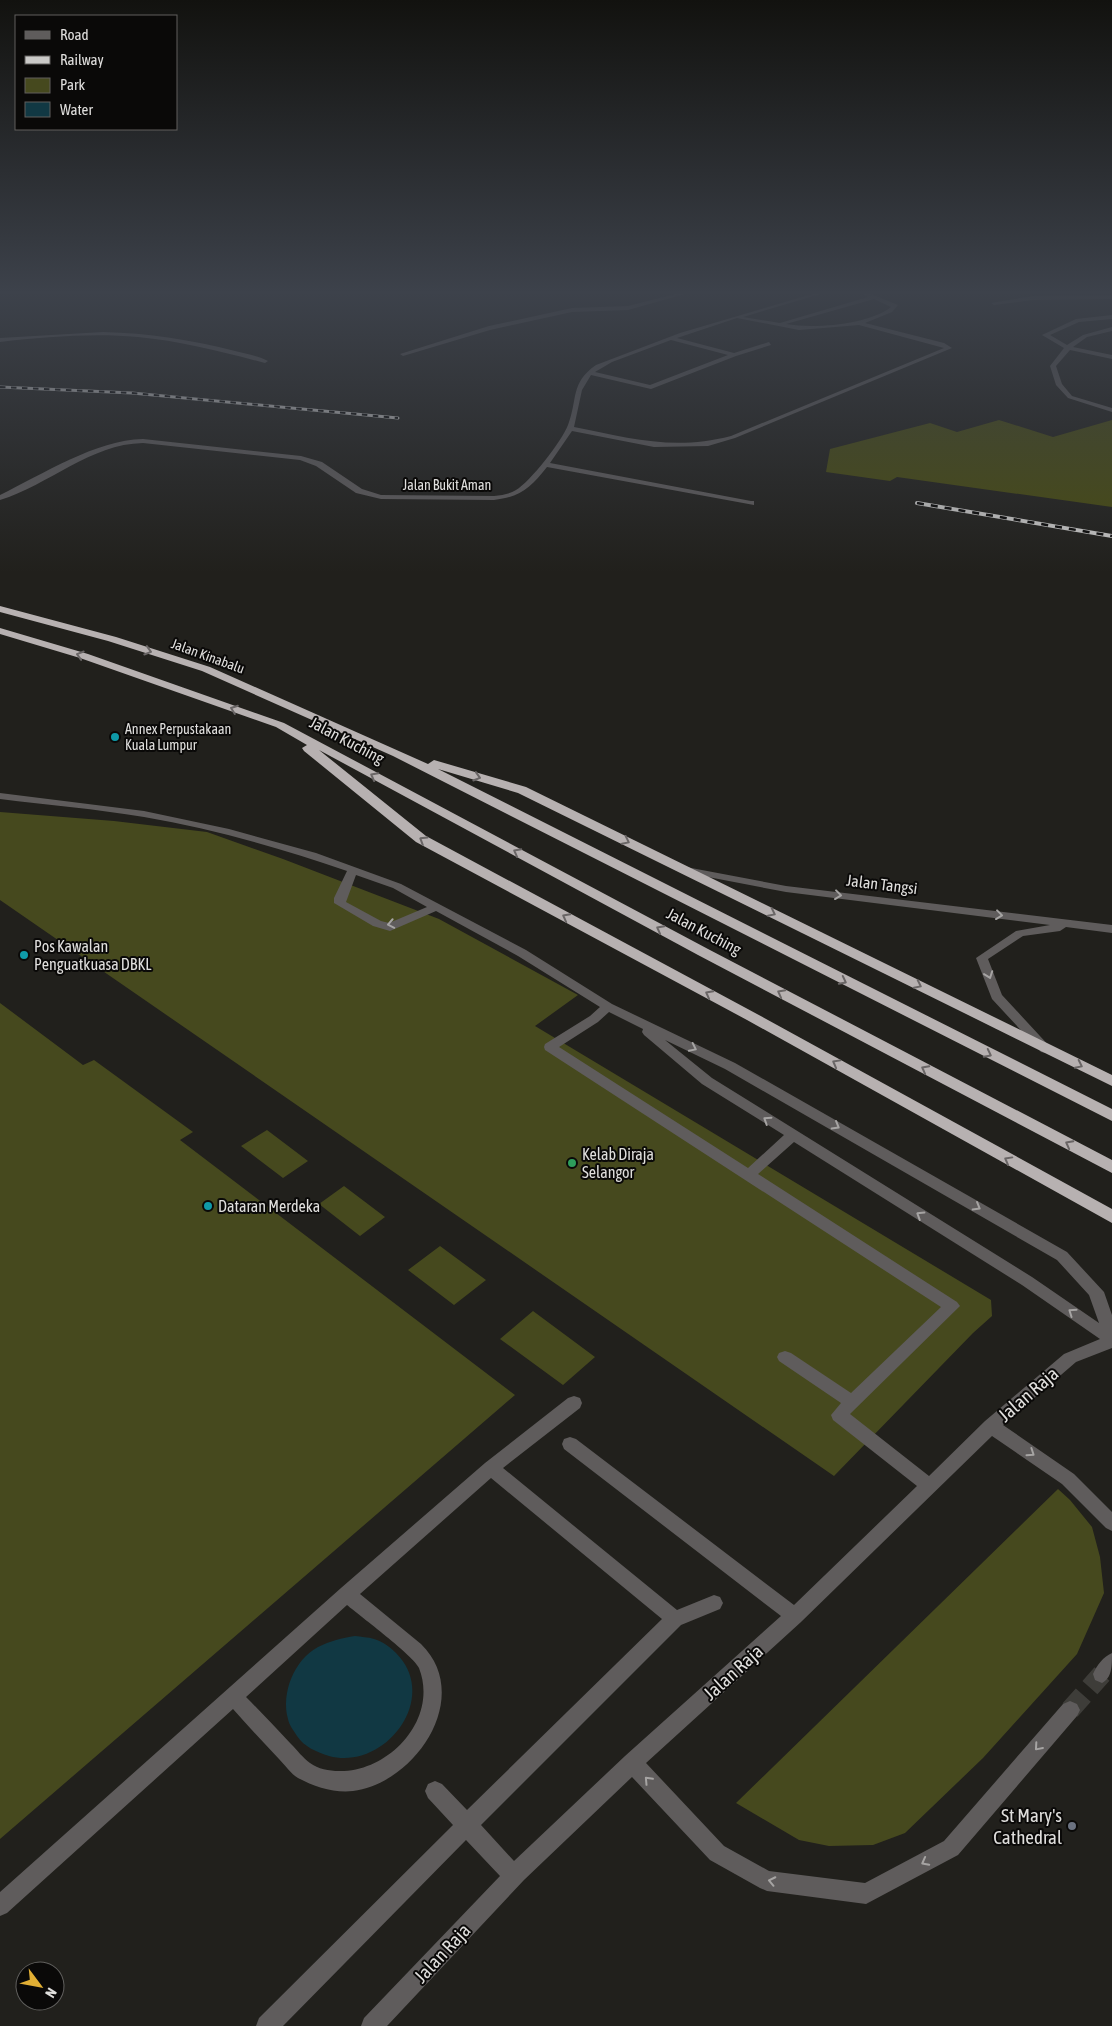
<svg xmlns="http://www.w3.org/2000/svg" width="1112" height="2026" font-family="'Asap Condensed',sans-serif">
  <rect width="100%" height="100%" fill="#21201c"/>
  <path fill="#46491e" d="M0 812 114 821 207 832 283 859 439 919 578 995 535 1026 991 1300 992 1316 973 1333 834 1476 0 900Z
    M0 1003 83 1065 94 1060 193 1132 180 1140 515 1395 0 1839Z
    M267 1130 308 1161 283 1178 241 1146Z
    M344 1186 385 1217 360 1236 319 1204Z
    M440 1246 486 1280 454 1305 408 1270Z
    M533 1311 595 1357 563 1385 500 1339Z
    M1058 1489 1070 1500 1092 1527 1100 1557 1104 1593 1077 1654 983 1758 905 1833 873 1845 829 1846 799 1840 736 1803Z"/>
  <path fill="#484b10" d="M999 420 1053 437 1112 420V507L897 477 890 481 826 472 830 449 930 423 957 432Z"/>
  <path fill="#113843" d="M355 1636C361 1637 368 1637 374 1639 382 1641 390 1647 396 1653 441 1698 385 1771 329 1756 317 1752 304 1747 297 1736 294 1731 289 1725 288 1719 281 1693 294 1660 318 1647 330 1641 342 1638 355 1636Z"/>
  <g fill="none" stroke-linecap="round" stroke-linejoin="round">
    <path stroke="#3e3d39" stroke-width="20" stroke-dasharray="20 10" stroke-linecap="butt" d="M1070 1710 1102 1674"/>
    <path fill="#5f5c5c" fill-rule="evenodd" d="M691 290H699L628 310 572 312 490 330 403 356 400 354 489 326 572 308 628 306Z
      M826 290H834L743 317 780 323 868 297 854 290H861L898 305 892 312 865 323 944 343 952 348 735 438 708 446 654 447 572 431 550 463 751 501H754V505L547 467C531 487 521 497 494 500L381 499 356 493 316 466 300 460 143 443C90 444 49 485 0 500V495C43 474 96 440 143 439L301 456 322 462 362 489 381 495 494 496C502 495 510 494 516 490 530 482 562 441 568 425 578 399 570 383 596 365L680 333ZM874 299 891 307C868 325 814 329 786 324ZM737 318 799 330 859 325 944 348 731 436C674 451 629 438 574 427L582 390 591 375 651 389 736 356 771 345 769 342 734 353 677 338ZM671 340 728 355 650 385 595 372 612 362Z
      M1112 295V299L1033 300 994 305 991 303 1033 296Z
      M1112 315V319L1079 322 1050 335 1067 345 1083 335 1112 327V331L1087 337 1073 347 1112 355V359L1070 350 1056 366 1062 384 1072 396 1112 408V412L1068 398 1056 385 1050 366 1064 348 1042 335 1076 319Z
      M103 332C148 333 192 340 235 351 246 354 259 356 268 361L265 363C223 352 181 341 138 337 92 333 45 337 0 342V338Z
      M0 793 144 811 229 829 316 853 401 884 526 950 612 1004 735 1063 1067 1252 1104 1292 1112 1315V1348L1076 1362 1003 1425 1074 1474 1112 1512V1531L1106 1528 1062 1484 992 1436 801 1622 646 1763 724 1846 769 1871 865 1883 944 1841 1063 1704 1070 1701 1077 1704 1080 1710 1077 1716 958 1855 866 1904 767 1891 760 1888 710 1860 632 1777 524 1880 387 2026H361L364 2018 500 1876 466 1840 283 2026H256L259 2018 453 1825 428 1798 425 1791 428 1784 435 1781 442 1784 467 1810 662 1619 491 1478 360 1594 421 1644C474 1696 416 1783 353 1791 334 1793 315 1787 298 1778 291 1774 285 1765 279 1759 264 1743 248 1726 233 1709L7 1913 0 1916V1892L341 1588 485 1463 568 1398 574 1396 580 1398 582 1403 580 1408 503 1468 677 1610 714 1595 720 1597 723 1603 720 1609 681 1625 481 1825 514 1861 625 1756 781 1616 564 1449 562 1444 564 1439 570 1437 576 1439 794 1605 917 1486 833 1420 831 1415 841 1403 779 1361 777 1357 779 1353 785 1351 791 1353 851 1393 941 1307 545 1050 544 1047 545 1044 590 1016 600 1007 518 956 436 911 390 931 373 926 334 903V898L347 871C281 848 213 829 144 817 96 809 48 805 0 799ZM356 875 393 888 427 907 389 923 381 921 346 902ZM609 1012 643 1029 642 1032 644 1035 702 1084 784 1135 748 1168 559 1047 598 1022ZM665 1040 725 1069 1057 1260 1089 1295 1099 1323 1032 1277 712 1078ZM794 1142 1022 1285 1100 1339 1064 1354 985 1421 929 1476 850 1414 960 1306 957 1302 758 1174ZM347 1605C360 1616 414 1656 419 1668 439 1719 389 1772 339 1771 329 1771 318 1769 310 1763 303 1758 297 1750 291 1744 276 1728 261 1712 246 1697Z
      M686 867 786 886 1112 925V933L1066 927 1060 931 1023 936 988 959 1002 995 1052 1049 1046 1053 1041 1052 992 999 976 958 1016 931 1050 925 786 892 682 872 680 870 682 868Z
      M1112 1653C1112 1666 1112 1678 1102 1683L1095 1680 1093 1674C1097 1665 1103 1657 1112 1653Z"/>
    <path fill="#b7b1b1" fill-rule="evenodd" d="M0 606 116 637 210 667 428 764 434 760 526 787 1112 1075V1086L518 793 438 769 1112 1109V1121L393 756 202 671 108 641 0 612Z
      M0 628 88 654 284 723 708 949 1112 1160V1173L698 955 319 750 426 836 757 1014 1112 1209V1223L747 1020 416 842 304 751 302 748 307 745 276 727 80 658 0 634Z"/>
    <defs>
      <path id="rail-far1" d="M0 387 132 393 398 418"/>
      <path id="rail" d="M917 503 1112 536"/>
    </defs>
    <use href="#rail-far1" stroke="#cac9c7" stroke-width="3"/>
    <use href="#rail" stroke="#cac9c7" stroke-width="4"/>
    <use href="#rail-far1" stroke="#0a0908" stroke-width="2" stroke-dasharray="5.5" stroke-linecap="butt"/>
    <use href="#rail" stroke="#0a0908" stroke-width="2.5" stroke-dasharray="7" stroke-linecap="butt"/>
  </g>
  <defs><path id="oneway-chevron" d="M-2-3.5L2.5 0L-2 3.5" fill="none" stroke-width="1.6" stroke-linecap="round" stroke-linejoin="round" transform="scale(1.25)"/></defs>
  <g stroke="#696565">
    <use href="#oneway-chevron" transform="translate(148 651) rotate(17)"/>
    <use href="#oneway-chevron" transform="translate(80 655) rotate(-163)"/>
    <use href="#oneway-chevron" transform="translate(234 709) rotate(-160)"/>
    <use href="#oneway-chevron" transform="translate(374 776) rotate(-152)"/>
    <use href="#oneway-chevron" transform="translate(477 777) rotate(17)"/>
    <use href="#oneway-chevron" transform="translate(423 840) rotate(-148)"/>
    <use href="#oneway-chevron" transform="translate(626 841) rotate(26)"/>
    <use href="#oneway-chevron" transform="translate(517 852) rotate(-152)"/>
    <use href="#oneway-chevron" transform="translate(772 913) rotate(26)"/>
    <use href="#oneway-chevron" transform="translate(566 917) rotate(-152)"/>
    <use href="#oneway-chevron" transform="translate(660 929) rotate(-152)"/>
    <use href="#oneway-chevron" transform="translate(843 981) rotate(27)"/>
    <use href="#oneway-chevron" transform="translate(918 985) rotate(26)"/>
    <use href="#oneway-chevron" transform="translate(781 993) rotate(-152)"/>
    <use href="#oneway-chevron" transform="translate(709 994) rotate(-152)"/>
    <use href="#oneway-chevron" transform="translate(988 1054) rotate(27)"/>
    <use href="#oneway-chevron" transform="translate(836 1063) rotate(-151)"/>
    <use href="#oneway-chevron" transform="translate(1079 1065) rotate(26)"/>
    <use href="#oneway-chevron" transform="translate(925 1069) rotate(-152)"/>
    <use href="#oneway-chevron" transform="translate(1069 1144) rotate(-152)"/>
    <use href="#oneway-chevron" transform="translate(1008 1160) rotate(-151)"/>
  </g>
  <g stroke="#a6a4a3">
    <use href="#oneway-chevron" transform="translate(838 895) rotate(7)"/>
    <use href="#oneway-chevron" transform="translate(999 915) rotate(7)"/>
    <use href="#oneway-chevron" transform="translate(391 924) rotate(169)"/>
    <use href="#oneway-chevron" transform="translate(989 975) rotate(70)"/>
    <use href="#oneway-chevron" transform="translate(693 1048) rotate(26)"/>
    <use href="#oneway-chevron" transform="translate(767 1120) rotate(-147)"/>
    <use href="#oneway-chevron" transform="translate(836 1126) rotate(30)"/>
    <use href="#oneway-chevron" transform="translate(977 1207) rotate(30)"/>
    <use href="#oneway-chevron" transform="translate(920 1215) rotate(-148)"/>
    <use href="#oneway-chevron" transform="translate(1072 1312) rotate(-145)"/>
    <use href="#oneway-chevron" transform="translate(1031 1453) rotate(34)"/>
    <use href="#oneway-chevron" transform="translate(1038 1747) rotate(131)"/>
    <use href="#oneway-chevron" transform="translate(648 1780) rotate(-133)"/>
    <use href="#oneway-chevron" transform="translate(925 1862) rotate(152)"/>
    <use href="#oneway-chevron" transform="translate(772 1881) rotate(-168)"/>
  </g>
  <linearGradient id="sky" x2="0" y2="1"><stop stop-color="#12120f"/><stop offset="0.51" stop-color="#3d424b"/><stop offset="1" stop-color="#3d424b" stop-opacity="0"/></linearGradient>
  <rect width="1112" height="573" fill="url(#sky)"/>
  <g fill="#0f9aa8" stroke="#0a0908" stroke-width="2">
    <circle cx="115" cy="737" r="5"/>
    <circle cx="24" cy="955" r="5"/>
    <circle cx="208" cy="1206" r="5"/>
  </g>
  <circle fill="#2e9e5b" stroke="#0a0908" stroke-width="2" cx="572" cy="1163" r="5"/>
  <circle fill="#6b7280" stroke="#0a0908" stroke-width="2" cx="1072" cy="1826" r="5"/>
  <g text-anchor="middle" stroke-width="4" stroke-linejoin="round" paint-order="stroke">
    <g font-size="14" fill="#e0dfdd" stroke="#0a0908">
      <text x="447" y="490">Jalan Bukit Aman</text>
      <text transform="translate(208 656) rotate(20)" y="5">Jalan Kinabalu</text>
    </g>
    <g font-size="14" fill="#e0dfdd" stroke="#0a0908" text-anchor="start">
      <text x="125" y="734">Annex Perpustakaan<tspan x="125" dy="16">Kuala Lumpur</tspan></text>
    </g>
    <g font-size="16" fill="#e0dfdd" stroke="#0a0908">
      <text transform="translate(347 740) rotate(28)" y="6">Jalan Kuching</text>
      <text transform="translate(882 884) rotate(7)" y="6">Jalan Tangsi</text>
      <text transform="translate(704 931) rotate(28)" y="6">Jalan Kuching</text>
    </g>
    <g font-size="16" fill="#e0dfdd" stroke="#0a0908" text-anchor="start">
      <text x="34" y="952">Pos Kawalan<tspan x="34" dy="18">Penguatkuasa DBKL</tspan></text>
      <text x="582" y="1160">Kelab Diraja<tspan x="582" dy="18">Selangor</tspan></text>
      <text x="218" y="1212">Dataran Merdeka</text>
    </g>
    <g font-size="19" fill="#e0dfdd" stroke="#0a0908">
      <text transform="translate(1028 1394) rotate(-41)" y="7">Jalan Raja</text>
      <text transform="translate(733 1672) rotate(-42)" y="7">Jalan Raja</text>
      <text transform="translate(442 1953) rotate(-47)" y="7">Jalan Raja</text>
    </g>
    <g font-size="19" fill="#e0dfdd" stroke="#0a0908" text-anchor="end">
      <text x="1062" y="1822">St Mary's<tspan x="1062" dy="22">Cathedral</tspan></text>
    </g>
  </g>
  <rect x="15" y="15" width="162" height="115" fill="#0a0908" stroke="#605f5d"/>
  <rect x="25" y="31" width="25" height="8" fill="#5f5c5c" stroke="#605f5d"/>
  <text x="60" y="40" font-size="15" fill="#e0dfdd">Road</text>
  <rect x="25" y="56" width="25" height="8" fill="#cac9c7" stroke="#605f5d"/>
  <text x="60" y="65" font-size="15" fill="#e0dfdd">Railway</text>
  <rect x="25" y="78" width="25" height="15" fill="#46491e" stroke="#605f5d"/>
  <text x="60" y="90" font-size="15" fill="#e0dfdd">Park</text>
  <rect x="25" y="102" width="25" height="15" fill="#113843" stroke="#605f5d"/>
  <text x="60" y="115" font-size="15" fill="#e0dfdd">Water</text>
  <g transform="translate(40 1986) rotate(122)"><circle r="24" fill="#0a0908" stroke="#605f5d"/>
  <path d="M0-4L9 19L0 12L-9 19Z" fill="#e2af34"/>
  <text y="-8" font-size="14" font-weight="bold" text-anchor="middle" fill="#e0dfdd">N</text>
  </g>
</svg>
